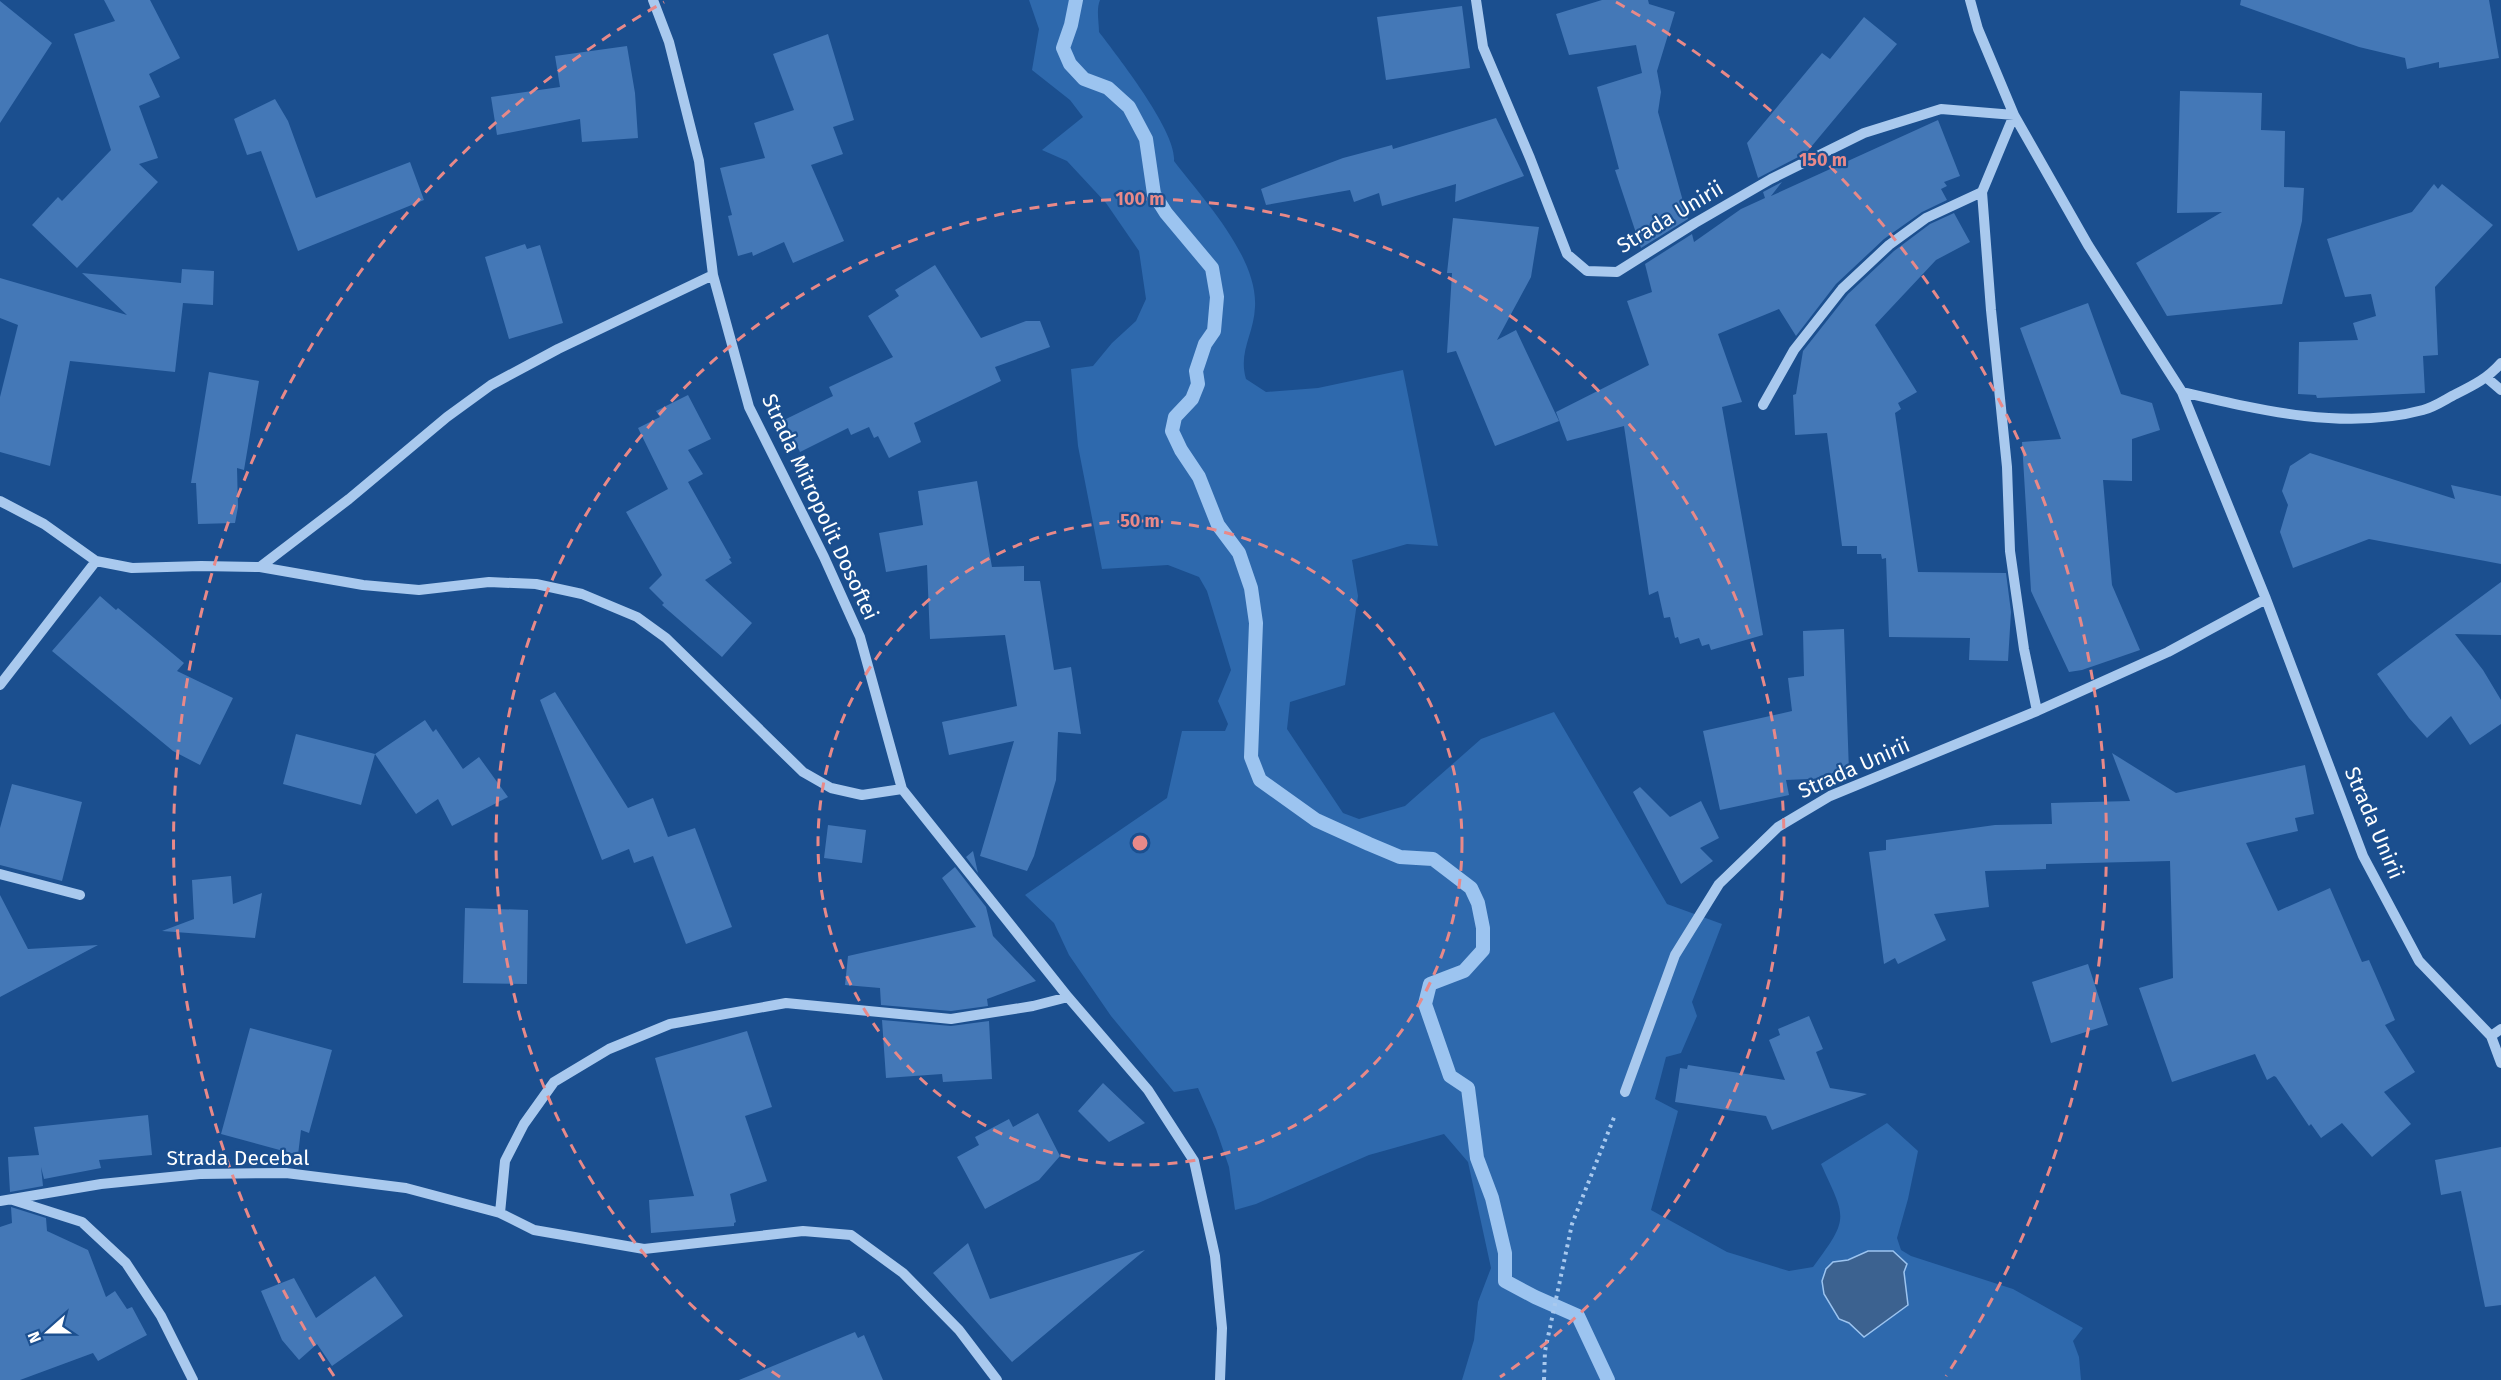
<svg xmlns="http://www.w3.org/2000/svg" width="2501" height="1380" font-family="'Fira Sans',sans-serif">
  <rect width="100%" height="100%" fill="#1b4f8f"/>
  <path fill="#2e69ad" d="M1029 0H1100C1096 10 1099 21 1099 32 1118 57 1177 132 1174 161 1203 199 1258 257 1255 307 1254 334 1238 352 1246 379L1266 392 1318 388 1403 370 1438 546 1407 544 1352 560 1358 596 1345 685 1290 702 1287 729 1343 813 1359 819 1405 806 1481 739 1554 712 1667 904 1722 924 1692 1002 1697 1016 1681 1053 1666 1057 1655 1099 1678 1111 1651 1210 1727 1252 1789 1271 1813 1267C1850 1217 1846 1219 1821 1164L1887 1123 1918 1151 1908 1199 1897 1238 1901 1250 1911 1256 2013 1289 2083 1328 2073 1341 2079 1357 2081 1380H1462L1474 1340 1478 1302 1491 1268 1468 1162 1444 1134 1369 1155 1256 1204 1235 1210 1229 1167 1216 1129 1198 1088 1174 1092 1111 1016 1069 955 1054 923 1025 895 1167 798 1182 731H1225L1228 724 1218 701 1231 670 1207 591 1199 577 1168 565 1102 569 1078 446 1071 369 1093 366 1112 343 1136 321 1146 299 1139 251 1106 203 1067 161 1042 150 1083 117 1070 100 1032 70 1039 29Z"/>
  <path fill="#3c6290" stroke="#9cc4f0" stroke-width="1.5" d="M1868 1251H1893L1907 1264 1904 1272 1908 1305 1864 1337 1849 1323 1839 1319 1824 1294 1822 1281 1826 1269 1833 1262 1848 1260Z"/>
  <g fill="none" stroke-linecap="round" stroke-linejoin="round">
    <path stroke="#9cc4f0" stroke-width="14" d="M1076 0 1071 25 1063 48 1070 64 1084 79 1108 88 1129 107 1146 139 1154 194 1166 213 1212 268 1217 297 1214 331 1205 344 1196 371 1198 384 1192 399 1175 417 1172 431 1181 450 1199 477 1218 525 1239 553 1251 588 1256 623 1251 757 1260 780 1316 820 1369 844 1400 857 1433 859 1471 888 1478 903 1483 928V950L1464 971 1430 984 1425 1004 1450 1076 1468 1088 1477 1158 1492 1198 1505 1253V1281L1535 1297 1578 1316 1608 1380"/>
  </g>
  <path fill="#4478b7" d="M104 0H150L180 58 149 74 160 97 139 106 158 158 139 164 158 182 77 268 32 225 58 197 62 201 111 150 74 34 115 21Z
    M1602 0H1648L1649 4 1675 12 1657 71 1661 92 1658 112 1688 219 1641 248 1615 170 1619 169 1597 87 1642 73 1636 45 1569 55 1556 14Z
    M2241 0H2489L2499 58 2439 68V62L2407 69 2405 58 2359 47 2240 5Z
    M0 1 52 43 0 123Z
    M1462 6 1470 68 1386 80 1377 17Z
    M1864 17 1897 44 1806 153 1758 178 1747 143 1822 53 1830 59Z
    M828 34 854 120 833 127 843 154 811 165 844 241 793 263 784 242 753 256 752 252 738 256 728 216 732 215 720 168 765 158 754 123 794 110 773 54Z
    M627 46 635 93 638 138 582 142 580 119 497 135 491 97 560 87 555 56Z
    M2180 91 2262 93 2261 130 2285 131 2284 187 2304 188 2302 221 2282 304 2167 316 2136 263 2222 212 2177 213Z
    M275 99 288 121 316 198 410 162 424 200 298 251 261 151 247 155 234 119Z
    M1496 118 1524 176 1455 202 1456 184 1382 206 1379 193 1354 202 1350 190 1266 205 1261 189 1343 158 1392 145 1393 149Z
    M1938 120 1960 176 1944 182 1947 186 1941 189 1947 200 1922 212 1884 239 1836 284 1796 336 1779 309 1718 334 1742 402 1722 407 1763 635 1711 650 1709 644 1702 646 1699 638 1680 644 1678 637 1675 638 1670 617 1664 618 1658 591 1649 595 1624 426 1567 441 1556 412 1649 365 1627 301 1652 292 1645 264 1692 234 1694 242 1741 209 1765 198 1763 192 1782 182 1771 196Z
    M2434 184 2438 189 2442 184 2493 225 2435 287 2438 355 2423 356 2425 393 2317 398 2316 395 2298 394 2299 342 2358 340 2353 323 2376 316 2371 294 2345 297 2327 239 2412 212Z
    M1954 213 1970 242 1936 260 1875 325 1917 392 1898 403 1901 409 1895 413 1918 572 2006 573 2011 612 2008 661 1969 660 1970 638 1889 637 1886 558 1882 559 1881 554H1857V546H1842L1827 433 1795 435 1793 395 1796 394 1803 351 1848 294 1894 251 1930 224Z
    M1453 218 1539 227 1531 277 1497 340 1516 330 1559 421 1495 446 1456 351 1447 353 1452 273H1447Z
    M525 244 527 249 540 245 563 323 509 339 485 257Z
    M935 265 981 338 1026 321H1040L1050 347 995 367 1001 381 914 423 921 442 889 458 878 436 874 438 869 427 851 435 848 428 800 452 784 420 833 396 829 387 893 357 868 316 899 296 895 290Z
    M182 269 214 271 213 305 183 303 175 372 70 361 50 466 0 452V397L18 325 0 318V278L127 315 82 273 181 283Z
    M2088 303 2121 394 2152 403 2160 430 2132 439V481L2103 480 2112 585 2140 650 2082 670 2069 672 2031 591 2022 442 2061 439 2020 328Z
    M209 372 259 381 244 470 237 468 238 507 235 523 198 524 196 483H191Z
    M688 395 711 439 688 450 703 474 688 482 731 558 729 559 732 563 705 580 752 623 722 657 662 605 664 603 649 588 662 575 626 512 668 489 638 428 660 417 656 411Z
    M2310 453 2455 499 2451 485 2501 496V564L2369 539 2293 568 2280 532 2288 505 2282 491 2290 466Z
    M977 481 992 567 1024 566V581H1040L1054 670 1071 667 1081 734 1058 732 1056 780 1034 856 1027 871 980 856 1014 741 949 755 942 722 1017 706 1005 635 930 639 927 565 886 572 879 533 923 525 918 491Z
    M2501 582V635L2455 634 2483 670 2501 700V724L2470 745 2451 716 2427 738 2409 718 2377 674Z
    M100 596 116 610 118 608 184 663 177 671 233 698 200 765 173 751 52 651Z
    M1844 629 1849 772 1832 773 1831 778 1786 780 1789 795 1720 810 1703 731 1792 711 1788 678 1804 676 1803 631Z
    M555 692 628 808 653 798 668 837 695 828 732 927 686 944 653 856 634 863 629 849 602 860 540 700Z
    M425 720 433 732 436 729 463 769 479 757 508 797 452 826 438 799 416 814 375 754Z
    M296 734 375 754 361 805 283 784Z
    M2112 753 2176 793 2305 765 2314 814 2295 818 2298 831 2246 843 2278 911 2330 888 2362 962 2369 960 2395 1020 2385 1025 2415 1072 2384 1092 2411 1124 2372 1157 2342 1123 2321 1138 2311 1124 2309 1126 2276 1077 2274 1076 2267 1080 2255 1054 2172 1082 2139 988 2173 978 2170 861 2046 864V869L1985 871 1989 907 1934 914 1946 940 1898 964 1895 958 1884 964 1869 852 1886 850V840L1995 825 2052 824 2051 803 2130 801Z
    M12 784 82 802 62 881 0 865V828Z
    M1640 787 1670 817 1701 801 1719 838 1700 848 1713 861 1681 884 1633 792Z
    M828 825 866 830 862 863 824 858Z
    M973 851 978 873 966 857Z
    M955 867 986 907 993 936 1036 981 987 999 988 1006 951 1011 881 1005 880 988 845 985 848 956 976 927 942 878Z
    M231 876 233 904 262 893 255 938 162 931 194 919 192 880Z
    M0 895 28 949 98 945 0 997Z
    M465 908 528 910 527 984 463 983Z
    M2088 964 2108 1025 2051 1043 2032 982Z
    M1809 1016 1823 1049 1816 1052 1830 1088 1867 1094 1772 1130 1766 1116 1675 1102 1680 1068 1687 1069 1688 1065 1785 1080 1769 1040 1780 1035 1778 1029Z
    M882 1020 951 1026 989 1021 992 1079 943 1082 942 1074 886 1078Z
    M250 1028 332 1050 309 1133 301 1130 298 1155 221 1134Z
    M747 1031 772 1107 745 1116 767 1181 730 1194 736 1222 734 1223V1226L651 1233 649 1200 694 1196 655 1058Z
    M1103 1083 1145 1123 1109 1142 1078 1111Z
    M1038 1113 1060 1156 1039 1180 985 1209 957 1157 979 1145 975 1137 1009 1119 1013 1127Z
    M148 1115 152 1155 99 1160 101 1168 44 1179 41 1167 43 1186 10 1192 8 1157 39 1155 34 1127Z
    M2501 1147V1305L2485 1307 2461 1191 2441 1195 2435 1160Z
    M11 1207 46 1218 47 1231 88 1250 106 1297 115 1291 127 1309 132 1307 147 1335 98 1361 93 1353 20 1380H0V1227L12 1223Z
    M968 1243 990 1299 1145 1250 1012 1362 933 1273Z
    M375 1276 403 1316 332 1366 317 1344 299 1360 282 1340 261 1291 294 1278 316 1318Z
    M855 1332 858 1338 864 1335 883 1380H739Z"/>
  <g fill="none" stroke-linecap="round" stroke-linejoin="round">
    <path stroke="#a9c9ee" stroke-width="4" stroke-dasharray="3 4.5" stroke-linecap="butt" d="M1544 1380 1545 1351 1572 1224 1615 1115"/>
    <path stroke="#a9c9ee" stroke-width="10" d="M653 0 669 42 699 161 713 275 749 407 824 557 860 637 902 789
      M1476 0 1483 47 1530 158 1567 254 1587 271 1617 272 1695 223 1771 179 1864 133 1941 109 2014 115 1982 192 1991 310 2007 467 2010 551 2024 649 2037 711
      M1970 0 1978 29 2014 115 2088 245 2182 392 2266 599 2363 856 2419 961 2491 1036 2501 1063
      M2487 378 2501 390
      M2182 392C2259 410 2345 431 2423 410 2435 407 2446 399 2456 394 2474 385 2488 378 2501 363
      M1763 405 1794 350 1842 289 1889 245 1926 218 1982 192
      M0 501 44 524 96 561 132 568 201 566 260 567 363 585 419 590 489 582 536 584 582 594 637 617 666 638 803 772 831 788 862 795 902 789 1068 997 1148 1090 1194 1161 1215 1256 1222 1328 1220 1380
      M260 567 349 499 447 417 491 385 558 349 713 275
      M0 685 96 561
      M0 874 80 895
      M2491 1036 2501 1029
      M1625 1092 1675 955 1719 884 1778 827 1830 796 2037 711 2168 652 2266 599
      M13 1200 82 1222 126 1263 161 1316 193 1380
      M0 1201 101 1184 200 1174 286 1173 406 1188 500 1213
      M997 1380 959 1330 903 1273 851 1235 803 1231 644 1249 534 1230 500 1213 505 1161 524 1124 554 1082 609 1049 670 1024 786 1003 951 1019 1033 1006 1068 997"/>
  </g>
  <g fill="none" stroke="#e88989" stroke-width="3" stroke-dasharray="10 8">
    <circle cx="1140" cy="843" r="322"/>
    <path d="M780 1377A644 644 0 1 1 1500 1377"/>
    <path d="M334 1376A966 966 0 0 1 664 2M1616 2A966 966 0 0 1 1946 1376"/>
  </g>
  <g text-anchor="middle" stroke-width="4.5" stroke-linejoin="round" paint-order="stroke">
    <g font-size="21" fill="#fff" stroke="#1b4f8f">
      <text transform="translate(1670 217) rotate(-31)" y="7">Strada Unirii</text>
      <text transform="translate(820 507) rotate(65)" y="7">Strada Mitropolit Dosoftei</text>
      <text transform="translate(1854 768) rotate(-24)" y="7">Strada Unirii</text>
      <text transform="translate(2374 823) rotate(67)" y="7">Strada Unirii</text>
      <text x="238" y="1165">Strada Decebal</text>
    </g>
  </g>
  <circle cx="1140" cy="843" r="9" fill="#e88989" stroke="#1b4f8f" stroke-width="3"/>
  <g font-size="18" text-anchor="middle" font-weight="bold" fill="#e88989" stroke="#1b4f8f" stroke-width="4.5" stroke-linejoin="round" paint-order="stroke">
    <text x="1823" y="166">150 m</text>
    <text x="1140" y="205">100 m</text>
    <text x="1140" y="527">50 m</text>
  </g>
  <g transform="translate(48 1332) rotate(249)" stroke="#1b4f8f" stroke-width="4.5" paint-order="stroke">
  <path d="M0-4.5L10 22L0 15L-10 22Z" fill="#ffffff"/>
  <text y="-9" font-size="16" font-weight="bold" text-anchor="middle" fill="#ffffff">N</text>
  </g>
</svg>
